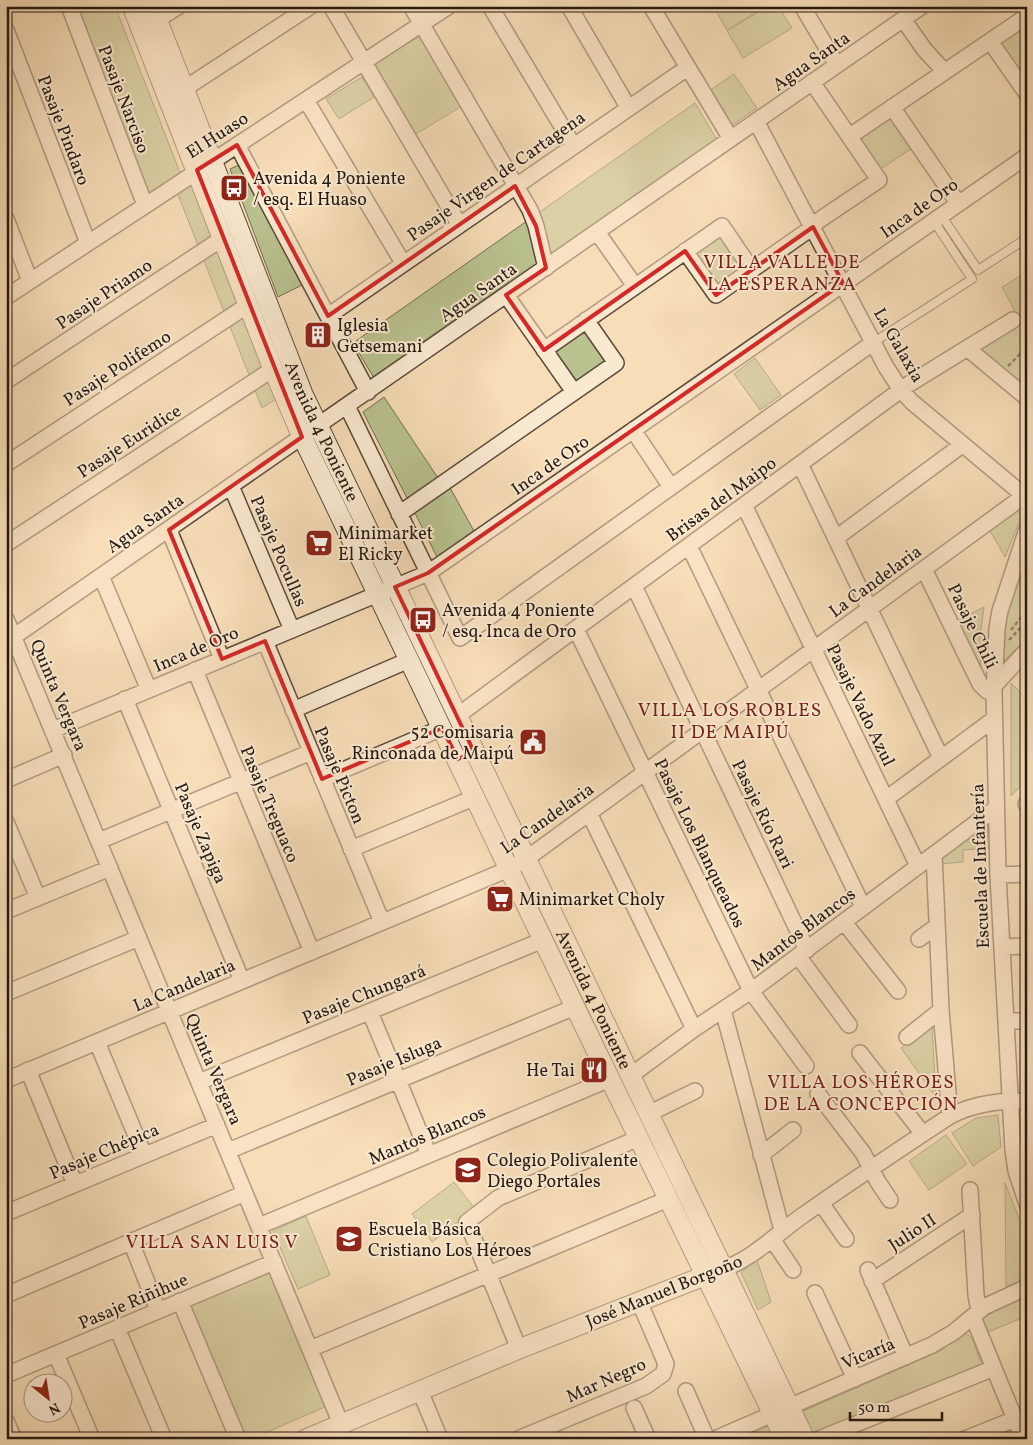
<svg xmlns="http://www.w3.org/2000/svg" width="1033" height="1445" font-family="Vollkorn,serif">
  <rect width="100%" height="100%" fill="#f7ddb8"/>
  <filter id="stains"><feTurbulence type="fractalNoise" baseFrequency=".004" numOctaves="4"/><feColorMatrix values="0 0 0 0 .2 0 0 0 0 .09 0 0 0 0 .02 0 0 0 .5 -.17"/></filter>
  <radialGradient id="worn" r=".72"><stop offset=".6" stop-color="#630" stop-opacity="0"/><stop offset="1" stop-color="#630" stop-opacity=".3"/></radialGradient>
  <path fill="#bac290" stroke="#706e51" d="M75 6H115L181 175 149 195Z
    M713 6H766L727 30Z
    M768 6H778L792 28 743 58 727 31Z
    M1027 20V70L1019 75 996 42Z
    M420 36 462 106 416 134 374 64Z
    M734 74 757 108 732 125 709 91Z
    M362 77 374 97 339 119 326 99Z
    M695 103 717 140 374 378 353 343Z
    M891 113 914 147 879 170 856 136Z
    M239 165 304 284 278 297 230 169Z
    M192 183 276 399 262 408 177 192Z
    M722 233 746 268 717 288 693 253Z
    M1027 272V393L973 347 1019 319 1002 287Z
    M584 326 611 362 578 385 557 357 558 344Z
    M755 358 781 395 760 410 734 374Z
    M384 397 438 478 408 500 363 412Z
    M449 486 474 531 438 559 414 511Z
    M1017 511 1022 515 1005 557 988 527Z
    M1027 550V638L1002 663 1007 606Z
    M984 607 980 636 981 672 955 622Z
    M1011 683 1027 699V780L1011 796Z
    M987 824 989 848 963 850V862L940 864 939 857Z
    M932 1026 936 1097 901 1048Z
    M1027 1111V1173L1023 1147V1112Z
    M998 1115 1001 1147 973 1166 952 1133 976 1118Z
    M946 1135 967 1164 929 1190 909 1161Z
    M454 1182 475 1209 432 1242 412 1214Z
    M1005 1183 1027 1238V1278L1006 1287Z
    M306 1216 330 1275 298 1289 273 1231Z
    M757 1260 771 1302 758 1310 741 1272Z
    M272 1269 325 1407 251 1439H245L187 1305Z
    M1027 1297V1316L988 1332 982 1319 993 1312Z
    M965 1333 972 1338 983 1368 809 1439H740L940 1351Z"/>
  <g fill="none" stroke-linecap="round" stroke-linejoin="round">
    <defs>
      <path id="service" d="M941 215 978 270 1027 238
        M874 342 972 279 933 220"/>
      <path id="minor" d="M69 6 145 205
        M331 6 459 224
        M411 6 530 210 536 226 546 268
        M490 6 573 145
        M569 6 628 107
        M651 6 731 139
        M802 6 837 65
        M903 19 924 49 944 71
        M157 20 179 6
        M6 30 88 243
        M990 41 1027 94
        M184 89 311 6
        M306 100 403 263
        M892 107 958 203
        M756 121 886 367 901 390 912 402 1027 498
        M850 136 1027 16
        M237 145 368 392
        M6 219 30 281
        M812 225 879 180 812 82
        M597 232 635 286
        M685 251 716 295 813 227
        M506 295 574 392
        M6 297 449 6
        M328 316 687 68
        M967 348 1027 398
        M544 350 722 226 752 270
        M6 381 223 238
        M347 406 460 638 874 342
        M633 430 671 487
        M6 464 248 305
        M800 464 941 758
        M231 486 292 630
        M744 505 918 866
        M399 514 616 363 586 320
        M1027 529 1000 611 997 628 994 692 998 875 1013 1150 1016 1171 1027 1204
        M169 530 222 659
        M836 538 962 445
        M6 544 273 369
        M689 546 863 907
        M924 569 980 684 987 691 994 692
        M101 576 149 690
        M634 586 807 950
        M6 619 341 1424
        M576 629 751 991 806 1066
        M265 641 382 922
        M6 642 922 6
        M195 670 312 952
        M995 685 1027 650
        M125 699 242 981
        M293 710 409 660
        M457 716 909 384 1013 320
        M53 730 428 573 1027 156
        M322 779 442 728
        M6 780 64 755
        M886 799 994 719
        M1026 804H1027
        M589 813 694 1029
        M6 822 38 898
        M99 841 311 752
        M351 849 476 797
        M934 855 941 1010 950 1116
        M998 875 1027 874
        M6 911 110 868
        M844 922 898 991
        M919 939 937 926
        M1002 947 1027 946
        M798 956 849 1025
        M6 993 139 938
        M723 1010 782 1230
        M370 1012 429 1155
        M1006 1021H1027
        M907 1037 941 1010
        M97 1042 144 1155
        M860 1053 923 1134
        M28 1070 75 1184
        M630 1076 694 1029 751 991 996 808
        M6 1080 509 869 526 859 1024 496 1027 489
        M199 1082 543 940
        M818 1094 863 1153 878 1182 890 1200
        M648 1114 695 1091
        M228 1151 575 1007
        M761 1155 793 1130
        M970 1190 976 1295 979 1311
        M821 1203 846 1239
        M6 1213 217 1125
        M259 1226 610 1079
        M772 1239 793 1270
        M131 1242 158 1310
        M723 1269C754 1258 775 1235 802 1216 850 1182 900 1149 950 1116 975 1103 999 1101 1027 1101
        M868 1270 906 1357
        M872 1281 972 1215
        M815 1293 855 1379
        M6 1295 245 1193
        M180 1301 238 1439
        M973 1317 1023 1439
        M117 1328 164 1439
        M310 1349 668 1199
        M519 1349 467 1222 498 1198 639 1138
        M56 1354 92 1439
        M6 1375 274 1262
        M420 1391 440 1439
        M686 1391 707 1439
        M634 1408 648 1439
        M6 1421 14 1439
        M518 1439 646 1386 663 1374 666 1364 639 1301
        M715 1439 932 1345 954 1332 984 1307 1027 1287
        M819 1439 994 1368
        M965 1439 1015 1419"/>
      <g id="tertiary">
        <path d="M132 6 273 369 299 430 575 1007 785 1439"/>
        <path id="s1" d="M152 6 303 394 805 1439"/>
        <path d="M306 1439 519 1349 717 1271"/>
      </g>
    </defs>
    <use href="#service" stroke="#5a4a3c" stroke-width="10"/>
    <use href="#minor" stroke="#5a4a3c" stroke-width="18"/>
    <use href="#tertiary" stroke="#5a4a3c" stroke-width="21"/>
    <path stroke="#261912" stroke-width="2.5" stroke-dasharray="4 2.5" stroke-linecap="butt" d="M1024 313 1025 290 1027 287
      M1025 326 1027 343
      M1008 366 1027 347
      M1011 630 1023 615 1027 607
      M1009 640 1027 621"/>
    <use href="#service" stroke="#fae9d1" stroke-width="8"/>
    <use href="#minor" stroke="#fae9d1" stroke-width="15"/>
    <use href="#tertiary" stroke="#fae9d1" stroke-width="19"/>
  </g>
  <path d="M0 0H1033V1445H0ZM237 145 328 316 515 186 536 226 546 268 506 295 544 350 685 251 716 295 813 227 843 283 428 573 395 587 474 752 458 759 442 728 322 779 265 641 222 659 169 530 302 437 197 170Z" fill="#f7ddb8" fill-opacity=".55" fill-rule="evenodd"/>
  <path fill="none" stroke="#d62828" stroke-width="4" stroke-linejoin="round" d="M237 145 328 316 515 186 536 226 546 268 506 295 544 350 685 251 716 295 813 227 843 283 428 573 395 587 474 752 458 759 442 728 322 779 265 641 222 659 169 530 302 437 197 170Z"/>
  <defs>
    <symbol id="bus-square" viewBox="-11 -11 22 22"><rect x="-9" y="-9" width="18" height="18" rx="4" fill="#8f2418" stroke="#fae9d1"/><path d="M-5-6H5V4H4V6H2V4H-2V6H-4V4H-5ZM-3.5-4V0h7V-4ZM-3.5 1.2v1.5H-2V1.2ZM2 1.2v1.5H3.5V1.2Z" fill="#fff"/></symbol>
    <symbol id="building-square" viewBox="-11 -11 22 22"><rect x="-9" y="-9" width="18" height="18" rx="4" fill="#8f2418" stroke="#fae9d1"/><path d="M-4-6H4V6H1V3H-1V6H-4ZM-2.5-4.3h1.7v1.8h-1.7ZM.8-4.3h1.7v1.8H.8ZM-2.5-1h1.7V.8h-1.7ZM.8-1h1.7V.8H.8Z" fill="#fff"/></symbol>
    <symbol id="supermarket-square" viewBox="-11 -11 22 22"><rect x="-9" y="-9" width="18" height="18" rx="4" fill="#8f2418" stroke="#fae9d1"/><path d="M-6-5.5h2.5l.6 2H6L4.5 2H-2.5L-4.4-4H-6ZM-1.5 3.2a1.3 1.3 0 1 0 .1 0ZM3 3.2a1.3 1.3 0 1 0 .1 0Z" fill="#fff"/></symbol>
    <symbol id="civic-square" viewBox="-11 -11 22 22"><rect x="-9" y="-9" width="18" height="18" rx="4" fill="#8f2418" stroke="#fae9d1"/><path d="M-.6-6.5H3V-4.5H.6V-3L4-1V1h2V6H-6V1h2V-1L-.6-3ZM-1.2 2.5V6h2.4V2.5Z" fill="#fff"/></symbol>
    <symbol id="restaurant-square" viewBox="-11 -11 22 22"><rect x="-9" y="-9" width="18" height="18" rx="4" fill="#8f2418" stroke="#fae9d1"/><path d="M-5-6h1v4h1v-4h1v4h1v-4h1v5L-1.5 .5V6h-2V.5L-5-1ZM5-6V6H3V1.5H1.5Q1.5-4 5-6Z" fill="#fff"/></symbol>
    <symbol id="school-square" viewBox="-11 -11 22 22"><rect x="-9" y="-9" width="18" height="18" rx="4" fill="#8f2418" stroke="#fae9d1"/><path d="M0-5L7-2L0 1L-7-2ZM-4 1L0 2.5L4 1V4Q0 6-4 4Z" fill="#fff"/></symbol>
  </defs>
  <g fill-rule="evenodd">
    <use href="#bus-square" x="218" y="172" width="32" height="32"/>
    <use href="#building-square" x="302" y="319" width="32" height="32"/>
    <use href="#supermarket-square" x="303" y="527" width="32" height="32"/>
    <use href="#bus-square" x="407" y="604" width="32" height="32"/>
    <use href="#civic-square" x="517" y="726" width="32" height="32"/>
    <use href="#supermarket-square" x="484" y="883" width="32" height="32"/>
    <use href="#restaurant-square" x="578" y="1054" width="32" height="32"/>
    <use href="#school-square" x="452" y="1154" width="32" height="32"/>
    <use href="#school-square" x="333" y="1223" width="32" height="32"/>
  </g>
  <g text-anchor="middle" stroke-width="4" stroke-linejoin="round" paint-order="stroke">
    <g font-size="18" fill="#261912" stroke="#fae9d1">
      <text transform="translate(811 61) rotate(-35)" y="6">Agua Santa</text>
      <text transform="translate(124 99) rotate(69)" y="6">Pasaje Narciso</text>
      <text transform="translate(64 130) rotate(69)" y="6">Pasaje Pindaro</text>
      <text transform="translate(217 135) rotate(-33)" y="6">El Huaso</text>
      <text transform="translate(496 176) rotate(-35)" y="6">Pasaje Virgen de Cartagena</text>
      <text transform="translate(919 208) rotate(-35)" y="6">Inca de Oro</text>
      <text transform="translate(478 292) rotate(-35)" y="6">Agua Santa</text>
      <text transform="translate(104 294) rotate(-34)" y="6">Pasaje Priamo</text>
      <text transform="translate(899 345) rotate(60)" y="6">La Galaxia</text>
      <text transform="translate(117 368) rotate(-33)" y="6">Pasaje Polifemo</text>
      <text dy="6" stroke="none"><textPath href="#s1" startOffset="458">Avenida 4 Poniente</textPath></text>
      <text transform="translate(129 441) rotate(-33)" y="6">Pasaje Euridice</text>
      <text transform="translate(550 465) rotate(-35)" y="6">Inca de Oro</text>
      <text transform="translate(721 499) rotate(-36)" y="6">Brisas del Maipo</text>
      <text transform="translate(145 523) rotate(-35)" y="6">Agua Santa</text>
      <text transform="translate(279 551) rotate(67)" y="6">Pasaje Pocullas</text>
      <text transform="translate(875 581) rotate(-36)" y="6">La Candelaria</text>
      <text transform="translate(973 626) rotate(64)" y="6">Pasaje Chili</text>
      <text transform="translate(196 649) rotate(-23)" y="6">Inca de Oro</text>
      <text transform="translate(59 695) rotate(67)" y="6">Quinta Vergara</text>
      <text transform="translate(861 705) rotate(64)" y="6">Pasaje Vado Azul</text>
      <text transform="translate(340 775) rotate(67)" y="6">Pasaje Picton</text>
      <text transform="translate(270 804) rotate(67)" y="6">Pasaje Treguaco</text>
      <text transform="translate(763 814) rotate(64)" y="6">Pasaje Río Rari</text>
      <text transform="translate(547 818) rotate(-35)" y="6">La Candelaria</text>
      <text transform="translate(201 833) rotate(67)" y="6">Pasaje Zapiga</text>
      <text transform="translate(700 843) rotate(64)" y="6">Pasaje Los Blanqueados</text>
      <text transform="translate(980 866) rotate(-92)" y="6">Escuela de Infantería</text>
      <text transform="translate(803 929) rotate(-37)" y="6">Mantos Blancos</text>
      <text transform="translate(184 985) rotate(-23)" y="6">La Candelaria</text>
      <text transform="translate(364 994) rotate(-22)" y="6">Pasaje Chungará</text>
      <text dy="6" stroke="none"><textPath href="#s1" startOffset="1088">Avenida 4 Poniente</textPath></text>
      <text transform="translate(394 1061) rotate(-23)" y="6">Pasaje Isluga</text>
      <text transform="translate(214 1069) rotate(67)" y="6">Quinta Vergara</text>
      <text transform="translate(427 1135) rotate(-23)" y="6">Mantos Blancos</text>
      <text transform="translate(104 1151) rotate(-23)" y="6">Pasaje Chépica</text>
      <text transform="translate(912 1232) rotate(-33)" y="6">Julio II</text>
      <text transform="translate(664 1291) rotate(-22)" y="6">José Manuel Borgoño</text>
      <text transform="translate(133 1301) rotate(-23)" y="6">Pasaje Riñihue</text>
      <text transform="translate(868 1353) rotate(-23)" y="6">Vicaría</text>
      <text transform="translate(606 1380) rotate(-24)" y="6">Mar Negro</text>
    </g>
    <g font-size="18" fill="#261912" stroke="#fae9d1" text-anchor="start">
      <text x="253" y="184">Avenida 4 Poniente<tspan x="253" dy="21">/ esq. El Huaso</tspan></text>
      <text x="337" y="331">Iglesia<tspan x="337" dy="21">Getsemani</tspan></text>
      <text x="338" y="539">Minimarket<tspan x="338" dy="21">El Ricky</tspan></text>
      <text x="442" y="616">Avenida 4 Poniente<tspan x="442" dy="21">/ esq. Inca de Oro</tspan></text>
      <text x="514" y="738" text-anchor="end">52 Comisaria<tspan x="514" dy="21">Rinconada de Maipú</tspan></text>
      <text x="519" y="905">Minimarket Choly</text>
      <text x="575" y="1076" text-anchor="end">He Tai</text>
      <text x="487" y="1166">Colegio Polivalente<tspan x="487" dy="21">Diego Portales</tspan></text>
      <text x="368" y="1235">Escuela Básica<tspan x="368" dy="21">Cristiano Los Héroes</tspan></text>
    </g>
    <g font-size="19" letter-spacing="1" fill="#7a1f14" stroke="#fae9d1">
      <text x="782" y="268">VILLA VALLE DE<tspan x="782" dy="22">LA ESPERANZA</tspan></text>
      <text x="730" y="716">VILLA LOS ROBLES<tspan x="730" dy="22">II DE MAIPÚ</tspan></text>
      <text x="861" y="1088">VILLA LOS HÉROES<tspan x="861" dy="22">DE LA CONCEPCIÓN</tspan></text>
      <text x="212" y="1248">VILLA SAN LUIS V</text>
    </g>
  </g>
  <rect width="1033" height="1445" fill="none" stroke="#f7ddb8" stroke-width="25"/>
  <rect x="8" y="8" width="1018" height="1430" fill="none" stroke="#261912" stroke-width="2.5"/>
  <rect x="12" y="12" width="1008" height="1420" fill="none" stroke="#261912"/>
  <g transform="translate(48 1398) rotate(150)"><circle r="24" fill="#fae9d1" stroke="#a59685"/>
  <path d="M0-4L9 19L0 12L-9 19Z" fill="#8f2418"/>
  <text y="-8" font-size="14" font-weight="bold" text-anchor="middle" fill="#261912">N</text>
  </g>
  <path d="M850 1412v8h92v-8" fill="none" stroke="#261912" stroke-width="2.5"/>
  <text x="858" y="1412" font-size="15" fill="#261912" stroke="#fae9d1" stroke-width="4" paint-order="stroke">50 m</text>
  <rect width="100%" height="100%" filter="url(#stains)"/>
  <rect width="100%" height="100%" fill="url(#worn)"/>
</svg>
